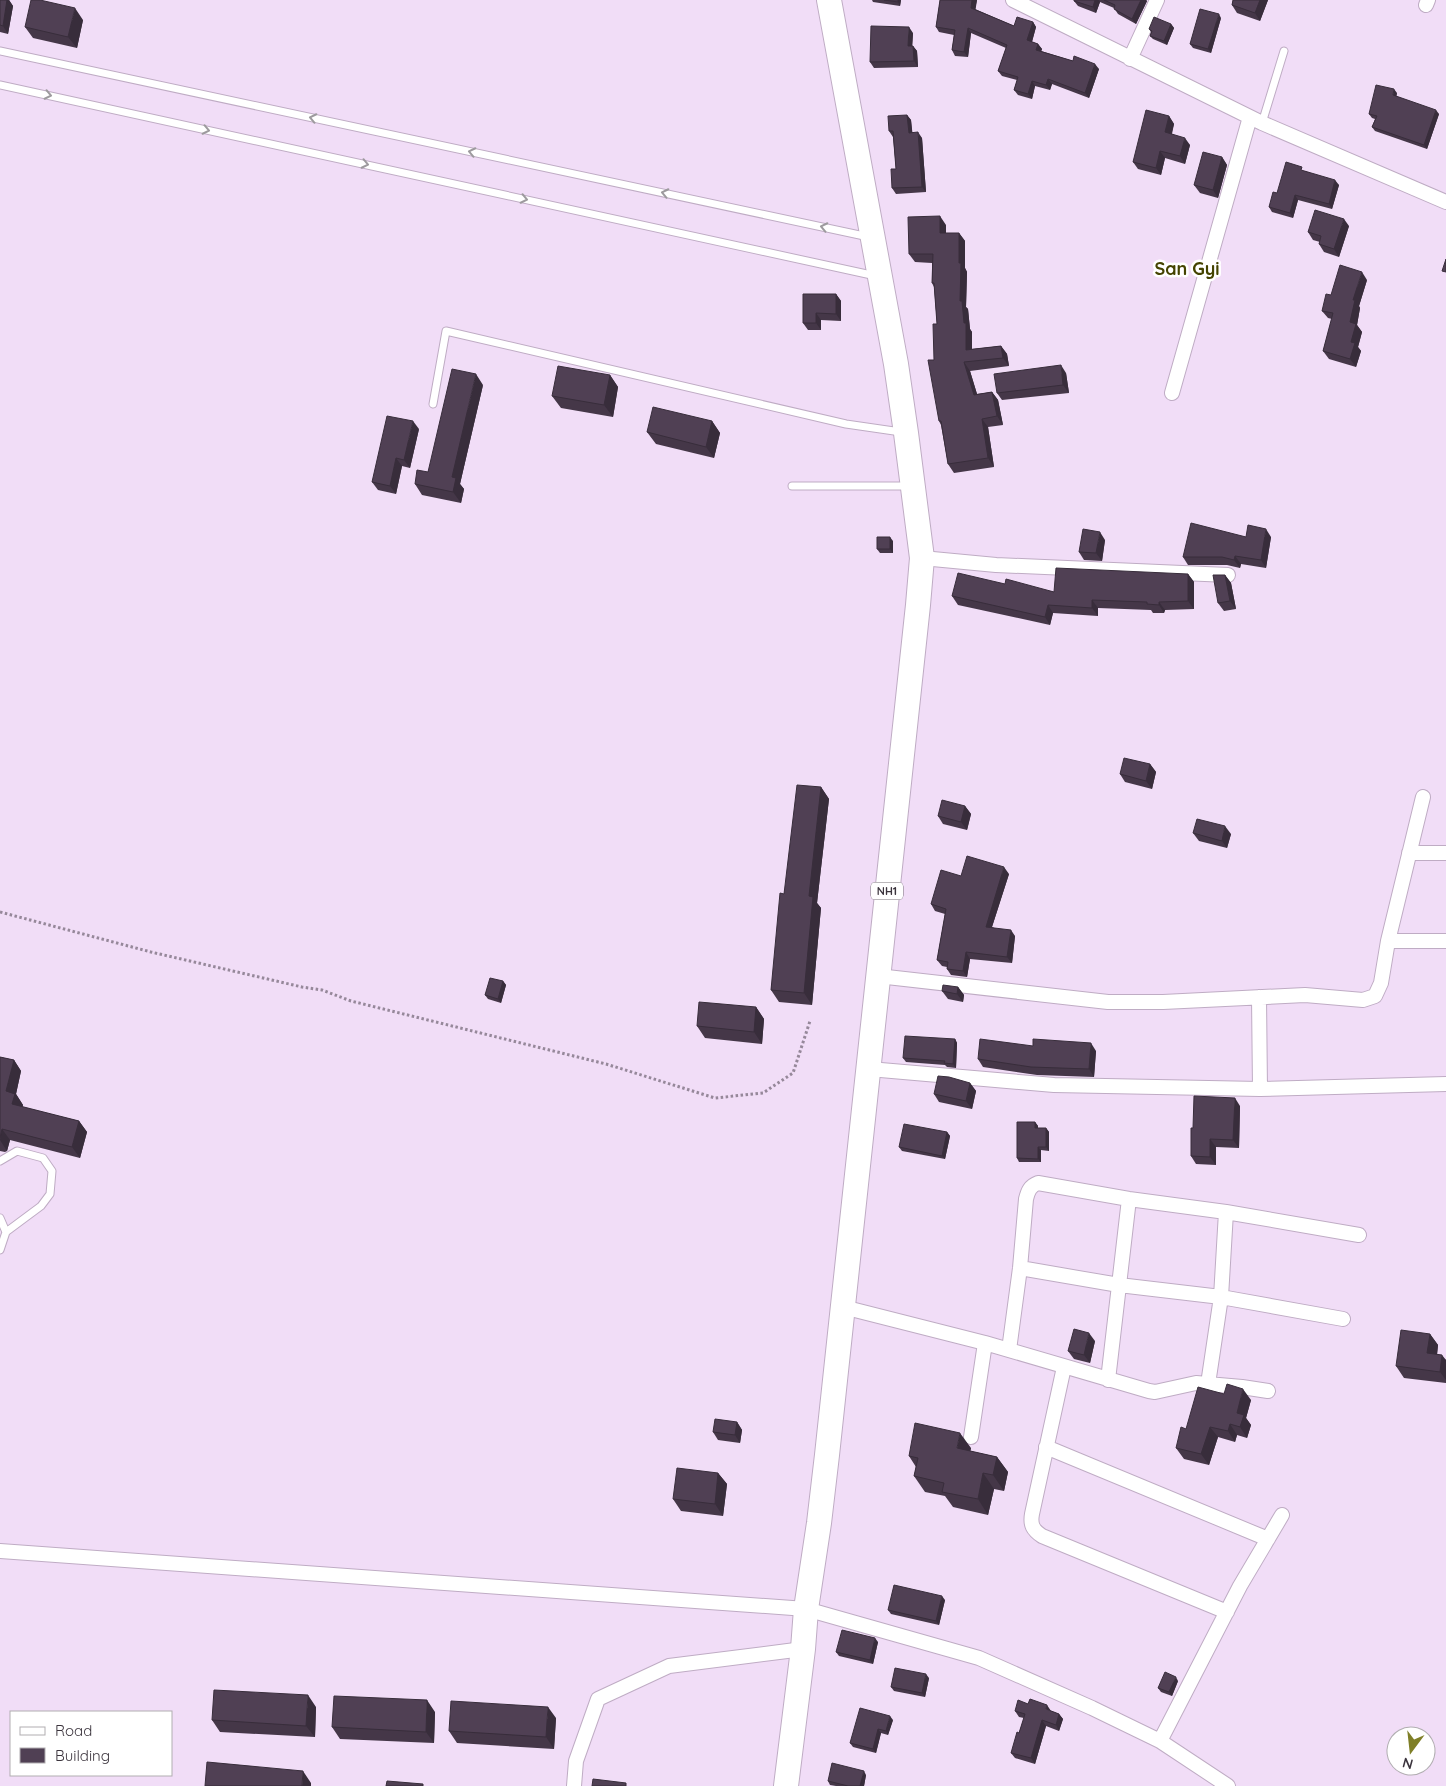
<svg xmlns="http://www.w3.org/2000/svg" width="1446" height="1786" font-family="Quicksand,sans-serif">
  <rect width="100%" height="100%" fill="#f1ddf7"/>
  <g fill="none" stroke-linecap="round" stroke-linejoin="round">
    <defs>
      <path id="service" d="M0 51 869 237
        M0 85 876 276
        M1262 123 1284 51
        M433 404 446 331 846 424 901 432
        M792 486H909
        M0 1161 17 1151 43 1158 52 1171 50 1194 41 1206 6 1232 0 1250
        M0 1218 6 1232"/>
      <path id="minor" d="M1013 0 1262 123 1446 202
        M1426 5 1428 0
        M1130 59 1157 0
        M1172 393 1250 117
        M922 558 996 565 1228 575
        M1409 853H1446
        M1388 941H1446
        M878 976 1108 1002H1163L1305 995 1363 1000 1375 996 1381 983 1388 941 1423 797
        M1259 997 1260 1089
        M869 1069 1054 1085 1260 1089 1446 1084
        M1020 1268 1119 1285 1221 1297 1343 1319
        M843 1307 985 1343 1149 1391 1155 1392 1196 1383 1242 1387 1268 1391
        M1009 1350 1020 1268 1026 1199C1028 1191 1030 1186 1038 1183L1129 1199 1226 1212 1359 1235
        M1064 1367 1032 1514C1030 1525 1033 1530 1042 1536L1227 1612
        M1108 1380 1129 1199
        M1208 1384 1221 1297 1226 1212
        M971 1437 985 1343
        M1046 1447 1268 1539
        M0 1551 806 1609 979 1658 1092 1708 1160 1741 1228 1786
        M1160 1741 1240 1586 1282 1515
        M574 1786 576 1761 598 1699 669 1666 803 1649"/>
      <path id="trunk" d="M786 1786 803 1649 806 1609 819 1523 827 1455 918 605 922 558 906 433 896 364 829 0"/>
    </defs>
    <use href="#service" stroke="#bfacc4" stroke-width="9"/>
    <use href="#minor" stroke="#bfacc4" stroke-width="16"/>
    <use href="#trunk" stroke="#bfacc4" stroke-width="26"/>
    <path stroke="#96889a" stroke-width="3" stroke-dasharray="2.5 2.5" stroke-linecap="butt" d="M0 912 151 952 302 987 322 990 351 1001 606 1064 715 1098 763 1093 793 1073 810 1021"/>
    <use href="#service" stroke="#fff" stroke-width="7"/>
    <use href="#minor" stroke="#fff" stroke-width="14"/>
    <use href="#trunk" stroke="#fff" stroke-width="24"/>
  </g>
  <path fill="#453748" d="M0 0H9L13 6 8 34 0 32Z
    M872 0H901L900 6 873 2Z
    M940 0H977L975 9 1014 26 1033 22 1036 27 1032 42 1038 44 1042 49 1041 51 1099 69 1089 98 1052 84 1050 90 1035 86 1032 99 1018 95 1014 90 1017 80 1002 76 998 71 1006 48 971 33 968 57 955 56 952 50 954 35 939 32 936 27Z
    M1074 0H1146L1147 1 1136 24 1118 14 1114 8 1100 2 1096 13 1078 6 1074 1Z
    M1233 0H1268L1260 21 1237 13 1232 5Z
    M1221 18 1211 53 1193 48 1190 44Z
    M83 20 77 48 33 38 25 27Z
    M1171 24 1174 28 1167 45 1153 39 1150 36 1151 32 1149 29Z
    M913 33 912 46H913L917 51 918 67 874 68 870 62Z
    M1397 93 1396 96 1439 114 1427 149 1375 131 1372 127 1375 119 1372 118 1369 114Z
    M907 115 911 120 912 132 922 138 926 192 896 194 892 188 896 169 893 137 889 131Z
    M1169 116 1174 124 1172 134 1190 145 1185 164 1165 158 1161 175 1138 169 1133 162Z
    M1222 157 1227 165 1218 198 1200 193 1194 185Z
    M1305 171 1339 185 1332 209 1298 200 1293 218 1272 212 1269 207 1277 193Z
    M946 225V233H959L965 241V268L967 272 966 307 968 309 970 329 972 332V349L1001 346 1007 354 1009 366 970 371 977 394 992 392 998 400 1003 425 988 427 994 467 954 473 948 464 941 425 939 421 934 360 937 324 934 287 932 283V263L915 262 909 254Z
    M1349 226 1339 257 1324 252 1319 244 1320 242 1313 240 1308 232Z
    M1367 280 1359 306 1360 308 1357 325 1362 332 1358 347 1361 351 1356 367 1329 359 1323 351 1332 319 1328 318 1322 311Z
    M836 294 841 301V321L821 320V330H808L803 323Z
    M1066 373 1069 393 1002 400 997 393Z
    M610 375 618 387 613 417 561 408 552 396Z
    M483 385 460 484 464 489 461 503 422 495 415 484 428 472Z
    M712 421 720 433 714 458 656 444 647 432Z
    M419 429 410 468 402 466 396 494 378 490 372 482Z
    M1246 537H1271L1266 568 1241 564 1240 568 1227 565H1188L1183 557Z
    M1105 540 1102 561 1084 560 1079 552Z
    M893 541V553H880L877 549Z
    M1188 574 1194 582V609L1165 610 1164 613H1153L1151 610 1098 608V616L1053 613 1050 625 958 605 952 596 1005 584 1054 592Z
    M1225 575 1231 583 1236 609 1224 611 1218 603Z
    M1150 764 1156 772 1152 789 1125 782 1120 774Z
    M821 787 829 799 817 903 821 908 812 1005 779 1002 771 990 784 894Z
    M965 806 971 814 967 830 943 824 938 816Z
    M1193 833 1231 834 1227 848 1199 841Z
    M1009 874 992 927 1015 936 1012 963 970 959 967 977 951 975 947 969V967L942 966 937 960 945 914 935 911 931 904 961 876Z
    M503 981 506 985 501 1003 488 999 485 995Z
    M958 987 964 995 963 1002 948 999 942 991Z
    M756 1007 764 1019 762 1044 705 1038 697 1026Z
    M955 1039 957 1043 956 1068 947 1067 945 1065 906 1062 903 1058Z
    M1033 1046 1096 1051 1094 1077 1037 1075 983 1067 978 1059Z
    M0 1057 14 1060 21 1071 16 1094 23 1105 22 1107 79 1121 87 1132 80 1158 10 1140 7 1151 5 1152 0 1151Z
    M970 1083 976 1091 972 1109 939 1102 934 1094Z
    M1240 1106 1239 1148 1216 1147V1165L1196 1164 1191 1156 1193 1128Z
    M1035 1122 1038 1126V1128H1046L1049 1132V1151L1041 1150V1162H1019L1017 1158Z
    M947 1132 950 1136 945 1159 902 1151 899 1147Z
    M1430 1334 1438 1345 1437 1354 1446 1360V1383L1404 1378 1396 1366Z
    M1095 1341 1090 1363 1074 1359 1068 1351Z
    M1224 1394 1251 1400 1246 1418 1251 1425 1247 1438 1237 1435 1235 1442 1218 1437 1209 1465 1184 1459 1176 1448 1186 1429Z
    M737 1422 742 1430 740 1443 718 1440 713 1432Z
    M971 1448 970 1451 997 1457 1008 1472 1004 1491 994 1489 988 1515 953 1507 945 1496 925 1492 914 1476 916 1467 909 1456Z
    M718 1473 727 1484 723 1516 681 1511 673 1499Z
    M945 1600 939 1625 891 1614 888 1610Z
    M878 1642 873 1664 839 1656 836 1652Z
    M929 1678 925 1697 894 1691 891 1687Z
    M1178 1681 1172 1696 1161 1692 1158 1688Z
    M316 1707 315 1737 220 1732 212 1720Z
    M1015 1711H1051L1059 1714 1063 1719 1059 1731 1046 1726 1035 1764 1015 1758 1011 1753 1019 1733 1024 1718 1019 1717Z
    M435 1712 434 1743 340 1739 332 1727Z
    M556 1718 554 1749 457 1743 449 1731Z
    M893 1720 888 1735 881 1733 876 1753 853 1747 850 1743Z
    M866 1775 864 1786H836L830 1785 828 1781Z"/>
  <path fill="#382d3b" d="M6 0H9L13 6 8 34 3 26Z
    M898 0H901L900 6 898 2Z
    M972 0H977L975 13 971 8Z
    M1095 0H1099L1100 2 1096 13 1093 7Z
    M1141 0H1146L1147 1 1136 24 1132 19Z
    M1260 0H1268L1260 21 1255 13Z
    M75 8 83 20 77 48 68 37Z
    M1219 14 1221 18 1211 53 1208 49Z
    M1033 22 1036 27 1031 45 1027 40Z
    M1171 24 1174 28 1167 45 1164 41Z
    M909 27 913 33 912 51 908 46Z
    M968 28 971 33 968 57 964 52Z
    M1038 44 1042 49 1040 55 1036 50Z
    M913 46 917 51 918 67 914 61Z
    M1095 64 1099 69 1089 98 1085 93Z
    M1048 79 1052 84 1050 90 1046 85Z
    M1032 81 1035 86 1032 99 1028 94Z
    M1394 89 1397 93 1396 99 1393 95Z
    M1436 110 1439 114 1427 149 1424 145Z
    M907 115 911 120 913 138 909 133Z
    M1169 116 1174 124 1170 139 1165 132Z
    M918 132 922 138 926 192 922 187Z
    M1185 138 1190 145 1185 164 1180 156Z
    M1160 151 1165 158 1161 175 1156 168Z
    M1222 157 1227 165 1218 198 1213 190Z
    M1335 180 1339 185 1332 209 1329 204Z
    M1295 195 1298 200 1293 218 1290 213Z
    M940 216 946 225V241L940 233Z
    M1344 219 1349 226 1339 257 1334 249Z
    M959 233 965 241V268L967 272 966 307 968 309 970 329 972 332V358L966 350 964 323 960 301 959 263Z
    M1362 272 1367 280 1359 306 1360 308 1357 325 1362 332 1358 347 1361 351 1356 367 1350 359 1351 342 1350 322 1353 300Z
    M836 294 841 301V321L836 314Z
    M816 313 821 320V330L816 323Z
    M1001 346 1007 354 1009 366 1003 358Z
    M964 362 970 371 980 404 974 395Z
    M1061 365 1066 373 1069 393 1063 385Z
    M476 374 483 385 460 484 464 489 461 503 453 492 452 477Z
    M610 375 618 387 613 417 604 405Z
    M992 392 998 400 1003 425 997 416Z
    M982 419 988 427 994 467 988 458Z
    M413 421 419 429 410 468 404 460Z
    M712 421 720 433 714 458 706 447Z
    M396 458 402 466 396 494 390 486Z
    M1266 529 1271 537 1266 568 1261 560Z
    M1100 532 1105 540 1102 561 1096 553Z
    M890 537 893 541V553L890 549Z
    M1235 556 1241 564 1240 568 1234 560Z
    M1188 574 1194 582V609L1188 601Z
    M1225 575 1231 583 1236 609 1230 601Z
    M1092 600 1098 608V616L1092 608Z
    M1159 602 1165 610 1164 613 1159 605Z
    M1048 605 1053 613 1050 625 1045 617Z
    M1150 764 1156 772 1152 789 1146 781Z
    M821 787 829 799 817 903 821 908 812 1005 804 993 809 896Z
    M965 806 971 814 967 830 961 822Z
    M1225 826 1231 834 1227 848 1222 841Z
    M1004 867 1009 874 990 933 986 927Z
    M1011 930 1015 936 1012 963 1007 957Z
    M966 952 970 959 967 977 963 971Z
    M503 981 506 985 501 1003 498 999Z
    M958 987 964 995 963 1002 957 994Z
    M756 1007 764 1019 762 1044 754 1032Z
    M955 1039 957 1043 956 1068 953 1064Z
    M1091 1043 1096 1051 1094 1077 1089 1069Z
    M14 1060 21 1071 16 1094 23 1105 20 1115 12 1104 6 1091Z
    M970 1083 976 1091 972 1109 966 1101Z
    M1235 1098 1240 1106 1239 1148 1233 1140Z
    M79 1121 87 1132 80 1158 72 1147Z
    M1035 1122 1038 1126V1132L1035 1128Z
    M1046 1128 1049 1132V1151L1046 1147Z
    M2 1129 10 1140 7 1151 0 1140Z
    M947 1132 950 1136 945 1159 942 1156Z
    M1210 1139 1216 1147V1165L1210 1157Z
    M1038 1147 1041 1150V1162L1038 1159Z
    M1089 1333 1095 1341 1090 1363 1084 1355Z
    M1430 1334 1438 1345 1436 1365 1427 1353Z
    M1442 1355 1446 1360V1380L1440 1372Z
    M1243 1389 1251 1400 1246 1418 1251 1425 1247 1438 1240 1427 1237 1413Z
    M737 1422 742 1430 740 1443 735 1435Z
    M1230 1424 1237 1435 1235 1442 1228 1431Z
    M1210 1427 1218 1437 1209 1465 1201 1454Z
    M960 1433 971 1448 968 1464 957 1448Z
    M997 1457 1008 1472 1004 1491 993 1475Z
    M718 1473 727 1484 723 1516 715 1504Z
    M983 1473 994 1489 988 1515 978 1499Z
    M942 1596 945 1600 939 1625 936 1621Z
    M875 1638 878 1642 873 1664 870 1660Z
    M926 1674 929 1678 925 1697 922 1693Z
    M1176 1677 1178 1681 1172 1696 1169 1692Z
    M308 1695 316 1707 315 1737 306 1726Z
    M427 1700 435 1712 434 1743 426 1732Z
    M1047 1705 1051 1711 1046 1709Z
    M548 1707 556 1718 554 1749 546 1737Z
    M1059 1714 1063 1719 1059 1731 1056 1725Z
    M890 1716 893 1720 888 1735 886 1731Z
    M1042 1720 1046 1726 1035 1764 1031 1758Z
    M878 1729 881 1733 876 1753 873 1749Z
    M303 1771 311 1783V1786H302Z
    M864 1771 866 1775 864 1786H860Z"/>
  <path fill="#504054" stroke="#382d3b" d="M0 0H7L3 26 0 25Z
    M31 0H40L75 8 68 37 25 27Z
    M884 0H898V2Z
    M940 0H972L971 8 1014 26 1017 17 1033 22 1027 40 1038 44 1036 50 1073 61 1074 56 1095 64 1085 93 1048 79 1046 85 1032 81 1028 94 1014 90 1018 77 998 71 1007 45 968 28 964 52 952 50 955 30 936 27Z
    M1074 0H1095L1093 7 1074 1Z
    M1104 0H1141L1132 19 1114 9 1115 5Z
    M1233 0H1260L1255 13 1232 5Z
    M1200 9 1219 14 1208 49 1190 44Z
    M1154 17 1171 24 1164 41 1150 36 1152 31 1149 29Z
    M871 26 909 27 908 46H913L914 61 870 62Z
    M1376 85 1394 89 1393 95 1436 110 1424 145 1372 127 1377 116 1369 114Z
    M1146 110 1169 116 1165 132 1185 138 1180 156 1160 151 1156 168 1133 162Z
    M907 115 909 133 918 132 922 187 892 188 891 169H896L893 131H889L888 116Z
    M1203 152 1222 157 1213 190 1194 185Z
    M1286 162 1302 167 1301 170 1335 180 1329 204 1295 195 1290 213 1269 207 1273 192 1277 193Z
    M1315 210 1344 219 1334 249 1319 244 1321 236 1308 232Z
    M940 216V233H959V263H961L960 301H962L964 323H966V350L1001 346 1003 358 964 362 974 395 992 392 997 416 982 419 988 458 948 464 941 421H939L928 360H934L933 324H937L934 283H932L933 254H909L908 217Z
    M1446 259V272L1442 271Z
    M1340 265 1362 272 1353 300H1355L1350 322 1356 324 1351 342 1355 343 1350 359 1323 351 1333 313 1322 311 1326 294 1331 295Z
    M803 294H836V314L816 313V323H803Z
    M1061 365 1063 385 997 393 994 374Z
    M558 366 610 375 604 405 552 396Z
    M452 369 476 374 452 477 456 478 453 492 415 484 417 470 428 472Z
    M653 407 712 421 706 447 647 432Z
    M387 416 413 421 404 460 396 458 390 486 372 482Z
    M1191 523 1246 537 1248 525 1266 529 1261 560 1235 556 1234 560 1222 557H1183Z
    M1083 529 1100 532 1096 553 1079 552Z
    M877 537H890V549H877Z
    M1056 568 1188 574V601L1159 602V605L1147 604V602L1092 600V608L1048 605 1045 617 952 596 958 573 1005 584 1006 579 1054 592Z
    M1213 575H1225L1230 601 1218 603Z
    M1124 758 1150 764 1146 781 1120 774Z
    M797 785 821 787 809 896 813 897 804 993 771 990 780 893 784 894Z
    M942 800 965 806 961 822 938 816Z
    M1197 819 1225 826 1222 841 1193 833Z
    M967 856 1004 867 986 927 1011 930 1007 957 966 952 963 971 947 969 948 962 937 960 946 909 931 904 941 870 961 876Z
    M490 978 503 981 498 999 485 995Z
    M943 985 958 987 957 994 942 991Z
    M699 1002 756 1007 754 1032 697 1026Z
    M905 1036 955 1039 953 1064 944 1063 945 1061 903 1058Z
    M980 1039 1033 1046V1039L1091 1043 1089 1069 1031 1067 978 1059Z
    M0 1057 14 1060 6 1091 15 1094 12 1104 79 1121 72 1147 2 1129 0 1138Z
    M938 1076 949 1077 970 1083 966 1101 934 1094Z
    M1194 1096 1235 1098 1233 1140 1210 1139V1157L1191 1156V1128H1193Z
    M1017 1122H1035V1128H1046V1147H1038V1159L1017 1158Z
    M904 1124 947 1132 942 1156 899 1147Z
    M1074 1329 1089 1333 1084 1355 1068 1351Z
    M1401 1330 1430 1334 1427 1353 1442 1355 1440 1372 1396 1366Z
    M1227 1384 1243 1389 1237 1413 1244 1415 1240 1427 1230 1424 1228 1431 1210 1427 1201 1454 1176 1448 1181 1427 1186 1429 1198 1387 1224 1394Z
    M715 1419 737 1422 735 1435 713 1432Z
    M915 1423 960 1433 957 1448 997 1457 993 1475 983 1473 978 1499 942 1492 944 1483 914 1476 918 1458 909 1456Z
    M677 1468 718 1473 715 1504 673 1499Z
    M894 1585 942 1596 936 1621 888 1610Z
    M842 1630 875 1638 870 1660 836 1652Z
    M895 1668 926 1674 922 1693 891 1687Z
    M1165 1672 1176 1677 1169 1692 1158 1688Z
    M214 1690 308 1695 306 1726 212 1720Z
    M334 1696 427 1700 426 1732 332 1727Z
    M1030 1699 1047 1705 1046 1709 1059 1714 1056 1725 1042 1720 1031 1758 1011 1753 1017 1732 1019 1733 1025 1714 1015 1711 1018 1700 1028 1704Z
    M451 1701 548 1707 546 1737 449 1731Z
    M860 1708 890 1716 886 1731 878 1729 873 1749 850 1743Z
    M207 1762 303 1771 302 1786H205Z
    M832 1763 864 1771 860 1786H848L828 1781Z
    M593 1779 626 1783V1786H592Z
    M387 1781 423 1784V1786H386Z"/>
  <defs><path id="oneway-chevron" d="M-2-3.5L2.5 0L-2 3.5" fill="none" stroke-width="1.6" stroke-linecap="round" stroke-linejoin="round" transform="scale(1.25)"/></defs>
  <g stroke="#9d9a9e">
    <use href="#oneway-chevron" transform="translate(48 95) rotate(12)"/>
    <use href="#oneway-chevron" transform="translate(313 118) rotate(-168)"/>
    <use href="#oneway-chevron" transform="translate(206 130) rotate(12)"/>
    <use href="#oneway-chevron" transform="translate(472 152) rotate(-168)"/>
    <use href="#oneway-chevron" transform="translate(365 164) rotate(12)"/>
    <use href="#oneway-chevron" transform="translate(665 193) rotate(-168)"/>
    <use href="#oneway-chevron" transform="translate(524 199) rotate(12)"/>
    <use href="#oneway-chevron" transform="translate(824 227) rotate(-168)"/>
  </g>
  <g text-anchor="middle" stroke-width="5" stroke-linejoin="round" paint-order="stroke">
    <rect fill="#fff" stroke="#767177" stroke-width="1" x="871" y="882.5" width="32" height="17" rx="4"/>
    <g font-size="11" font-weight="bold" fill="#3b343d">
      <text x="887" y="895">NH1</text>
    </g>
    <g font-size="18" font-weight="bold" fill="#444301" stroke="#fff">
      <text x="1187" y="275">San Gyi</text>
    </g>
  </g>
  <rect x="10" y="1711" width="162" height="65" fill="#ffffff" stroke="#b1aeb1"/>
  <rect x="20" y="1727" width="25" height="8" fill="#ffffff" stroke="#b1aeb1"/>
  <text x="55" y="1736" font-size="15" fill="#3b343d">Road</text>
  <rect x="20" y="1748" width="25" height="15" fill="#504054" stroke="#b1aeb1"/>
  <text x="55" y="1761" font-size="15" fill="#3b343d">Building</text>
  <g transform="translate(1411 1751) rotate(195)"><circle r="24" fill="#ffffff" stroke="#b1aeb1"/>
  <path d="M0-4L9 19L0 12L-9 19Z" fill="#7f7f27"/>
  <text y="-8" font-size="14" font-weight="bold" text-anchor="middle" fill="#3b343d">N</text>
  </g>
</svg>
